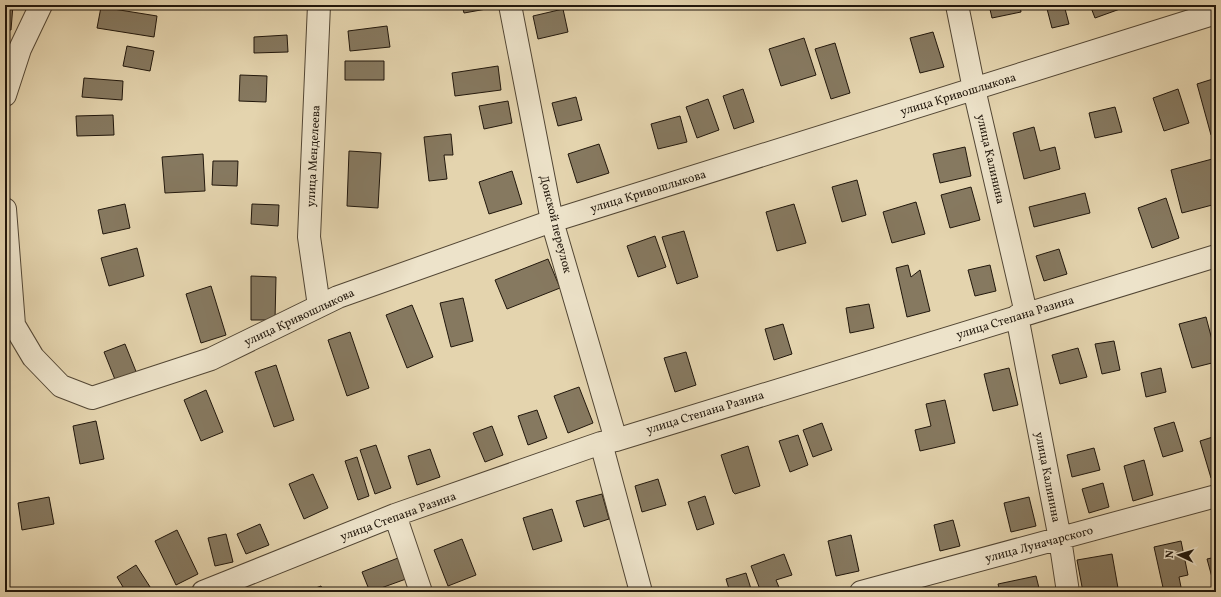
<svg xmlns="http://www.w3.org/2000/svg" width="1221" height="597" font-family="Vollkorn,serif">
  <rect width="100%" height="100%" fill="#e4d4ae"/>
  <filter id="stains"><feTurbulence type="fractalNoise" baseFrequency=".005" numOctaves="4"/><feColorMatrix values="0 0 0 0 .2 0 0 0 0 .09 0 0 0 0 .02 0 0 0 .5 -.17"/></filter>
  <radialGradient id="worn" r=".72"><stop offset=".6" stop-color="#630" stop-opacity="0"/><stop offset="1" stop-color="#630" stop-opacity=".3"/></radialGradient>
  <path fill="#867960" stroke="#21170c" d="M5 5H13L11 30H5Z
    M262 5H294V8L262 6Z
    M462 5H492V8L464 13Z
    M989 5H1020L1021 12 992 18Z
    M1046 5H1064L1069 24 1052 28Z
    M1090 5H1119L1120 9 1095 18Z
    M101 7 157 16 154 37 97 28Z
    M563 9 568 32 538 39 533 16Z
    M387 26 390 47 350 51 348 31Z
    M933 32 944 67 920 73 910 38Z
    M287 35 288 52 254 53V37Z
    M804 38 816 75 781 86 769 49Z
    M835 43 850 93 831 99 815 49Z
    M127 46 154 51 150 71 123 66Z
    M345 61H384V80H345Z
    M498 66 501 90 455 96 452 73Z
    M240 75 267 76 266 102 239 101Z
    M84 78 123 81 122 100 82 97Z
    M1216 78V133L1211 135 1197 84Z
    M743 89 754 122 734 129 723 96Z
    M1178 89 1189 123 1164 131 1153 98Z
    M576 97 582 120 558 126 552 103Z
    M708 99 719 130 697 138 686 107Z
    M508 101 512 123 484 129 479 106Z
    M1115 107 1122 132 1095 138 1089 113Z
    M113 115 114 135 77 136 76 116Z
    M680 116 687 142 658 149 651 124Z
    M1034 127 1040 151 1055 147 1060 169 1024 179 1013 133Z
    M451 134 453 155H444L447 179 429 181 424 137Z
    M599 144 609 173 577 183 568 154Z
    M965 147 971 176 940 183 933 154Z
    M349 151 381 153 378 208 347 206Z
    M203 154 205 191 165 193 162 157Z
    M1216 158V204L1182 213 1171 170Z
    M213 161H238L237 186 212 185Z
    M512 171 522 204 489 214 479 182Z
    M857 180 866 215 842 222 832 187Z
    M971 187 980 220 950 228 941 195Z
    M1085 193 1090 213 1034 227 1029 207Z
    M1166 198 1179 238 1152 248 1138 208Z
    M916 202 925 234 892 243 883 212Z
    M125 204 130 228 103 234 98 210Z
    M252 204 279 205 278 226 251 224Z
    M794 204 806 243 777 251 766 212Z
    M684 231 698 277 677 284 662 237Z
    M655 236 666 267 638 277 627 246Z
    M137 248 144 276 109 286 101 258Z
    M1059 249 1067 274 1044 281 1036 256Z
    M548 259 560 288 507 309 495 280Z
    M908 265 911 277 920 270 930 311 907 317 896 268Z
    M990 265 996 291 975 296 968 270Z
    M251 276 276 277 275 320H251Z
    M211 286 226 335 201 343 186 294Z
    M463 298 473 341 451 347 440 303Z
    M869 304 874 328 850 333 846 308Z
    M412 305 433 357 407 368 386 315Z
    M1206 317 1216 355V362L1192 368 1179 324Z
    M783 324 792 354 774 360 765 329Z
    M350 332 369 388 347 396 328 340Z
    M1114 341 1120 370 1102 374 1095 344Z
    M125 344 137 374 116 382 104 352Z
    M1078 348 1087 377 1060 384 1052 355Z
    M686 352 696 385 675 392 664 358Z
    M276 365 294 420 274 427 255 372Z
    M1009 368 1018 405 993 411 984 374Z
    M1161 368 1166 392 1146 397 1141 373Z
    M579 387 593 423 568 433 554 396Z
    M206 390 223 432 201 441 184 400Z
    M945 400 955 443 920 451 915 430 931 426 926 404Z
    M537 410 547 438 528 445 518 416Z
    M96 421 104 459 80 464 73 426Z
    M1174 422 1183 451 1163 457 1154 428Z
    M822 423 832 450 813 457 803 430Z
    M492 426 503 455 485 462 473 433Z
    M798 435 808 465 790 472 779 441Z
    M1216 436V476L1211 478 1200 441Z
    M376 445 391 488 375 494 360 450Z
    M748 446 760 486 735 494 733 492 721 455Z
    M1094 448 1100 470 1072 477 1067 455Z
    M430 449 440 477 417 485 408 456Z
    M357 457 369 496 358 500 345 461Z
    M1144 460 1153 495 1133 501 1124 466Z
    M313 474 328 508 304 519 289 484Z
    M658 479 666 505 642 512 635 486Z
    M1103 483 1109 507 1089 513 1082 489Z
    M602 494 609 519 584 527 576 501Z
    M705 496 714 524 697 530 688 502Z
    M49 497 54 524 22 530 18 503Z
    M1029 497 1036 526 1011 532 1004 503Z
    M552 509 562 541 533 550 523 518Z
    M953 520 960 546 940 551 934 525Z
    M260 524 269 545 246 554 237 534Z
    M177 530 198 574 176 585 155 541Z
    M226 534 233 562 215 566 208 538Z
    M851 535 859 571 836 576 828 541Z
    M462 539 476 575 448 586 434 550Z
    M1181 541 1188 575 1179 577 1182 592H1164L1154 547Z
    M784 554 792 575 776 580 781 592H761L751 566Z
    M1112 554 1118 588 1110 592H1083L1077 560Z
    M1216 557V592L1207 559Z
    M398 558 406 579 370 592 362 572Z
    M136 565 152 590 148 592H126L117 577Z
    M746 573 752 592H730L726 579Z
    M1036 576 1040 592H1000L998 584Z
    M321 586 324 592H305Z"/>
  <g fill="none" stroke-linecap="round" stroke-linejoin="round">
    <defs>
      <path id="minor" d="M319 5 309 237 319 306
        M510 5 552 221 616 440
        M957 5 974 89 1026 313
        M5 95 20 49 41 5
        M5 209 14 325 33 357 61 386 92 398 211 359 338 297 552 221 1216 13
        M1017 316 1060 539 1068 592
        M601 443 641 592
        M395 515 421 592
        M203 592 395 515 601 443 616 440 1216 256
        M861 592 1216 496"/>
    </defs>
    <use href="#minor" stroke="#524634" stroke-width="24"/>
    <use href="#minor" stroke="#ede3ca" stroke-width="22"/>
  </g>
  <g text-anchor="middle" stroke-width="3.5" stroke-linejoin="round" paint-order="stroke">
    <g font-size="12" fill="#21170c" stroke="#ede3ca">
      <text transform="translate(958 94) rotate(-17)" y="4">улица Кривошлыкова</text>
      <text transform="translate(313 156) rotate(-87)" y="4">улица Менделеева</text>
      <text transform="translate(991 159) rotate(77)" y="4">улица Калинина</text>
      <text transform="translate(648 191) rotate(-17)" y="4">улица Кривошлыкова</text>
      <text transform="translate(556 224) rotate(76)" y="4">Донской переулок</text>
      <text transform="translate(299 317) rotate(-25)" y="4">улица Кривошлыкова</text>
      <text transform="translate(1015 317) rotate(-17)" y="4">улица Степана Разина</text>
      <text transform="translate(705 412) rotate(-17)" y="4">улица Степана Разина</text>
      <text transform="translate(1048 477) rotate(79)" y="4">улица Калинина</text>
      <text transform="translate(398 516) rotate(-20)" y="4">улица Степана Разина</text>
      <text transform="translate(1039 544) rotate(-15)" y="4">улица Луначарского</text>
    </g>
  </g>
  <rect width="1221" height="597" fill="none" stroke="#e4d4ae" stroke-width="20"/>
  <rect x="6" y="6" width="1209" height="585" fill="none" stroke="#21170c" stroke-width="2"/>
  <rect x="10" y="10" width="1201" height="577" fill="none" stroke="#21170c"/>
  <g transform="translate(1179 555) rotate(274)" stroke="#ede3ca" stroke-width="3" paint-order="stroke">
  <path d="M0-3L7 15L0 10L-7 15Z" fill="#21170c"/>
  <text y="-6" font-size="11" font-weight="bold" text-anchor="middle" fill="#21170c">N</text>
  </g>
  <rect width="100%" height="100%" filter="url(#stains)"/>
  <rect width="100%" height="100%" fill="url(#worn)"/>
</svg>
